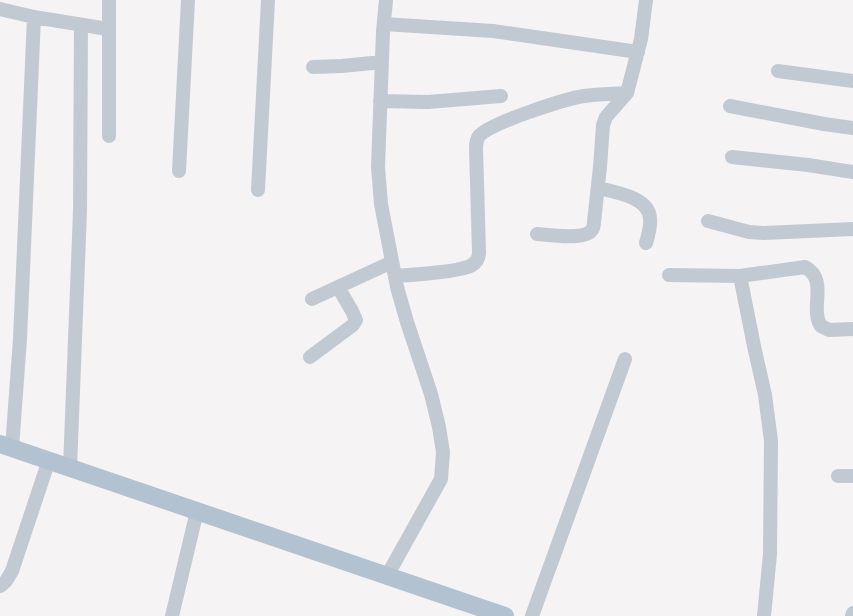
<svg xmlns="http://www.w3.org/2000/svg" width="853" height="616" font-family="Raleway,sans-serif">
  <rect width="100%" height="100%" fill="#f5f3f3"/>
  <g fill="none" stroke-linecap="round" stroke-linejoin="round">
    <path stroke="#c1cad2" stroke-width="14" d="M386 0 383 32 378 167 381 204 397 287 407 322 431 394 439 427 443 452 441 479 387 576
      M0 9 34 17 108 29
      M384 24 493 31 638 52
      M313 67 342 66 382 62
      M778 71 853 81
      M380 101 428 102 501 96
      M730 106 824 124 853 128
      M109 136V0
      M732 157 808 165 853 172
      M179 171 188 0
      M598 188C614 192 650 197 650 219 651 227 648 236 646 243
      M258 190 268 0
      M708 221 749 232 764 233 853 229
      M537 234C549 235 583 240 591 231 593 229 594 225 594 222L600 167 603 125 606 117 627 93 641 39 646 0
      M669 275 740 276 805 267C829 280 809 308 821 326L829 330 853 329
      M395 276C411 275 461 272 472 265 477 262 479 258 479 252L476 148C476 144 477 139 479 136 490 123 565 99 584 96 598 94 613 94 627 93
      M740 276 754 346 765 395 771 441 770 554 764 616
      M312 299 392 262
      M310 357 353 325 356 320 352 311 338 287
      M12 448 20 339 34 17
      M70 468 80 211 81 25
      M838 476H853
      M0 586 6 581 12 571 49 460
      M172 616 197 511
      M532 616 625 359
      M852 616 853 613"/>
    <path stroke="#b3c2d1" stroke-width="18" d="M0 444 505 616"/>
  </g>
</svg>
